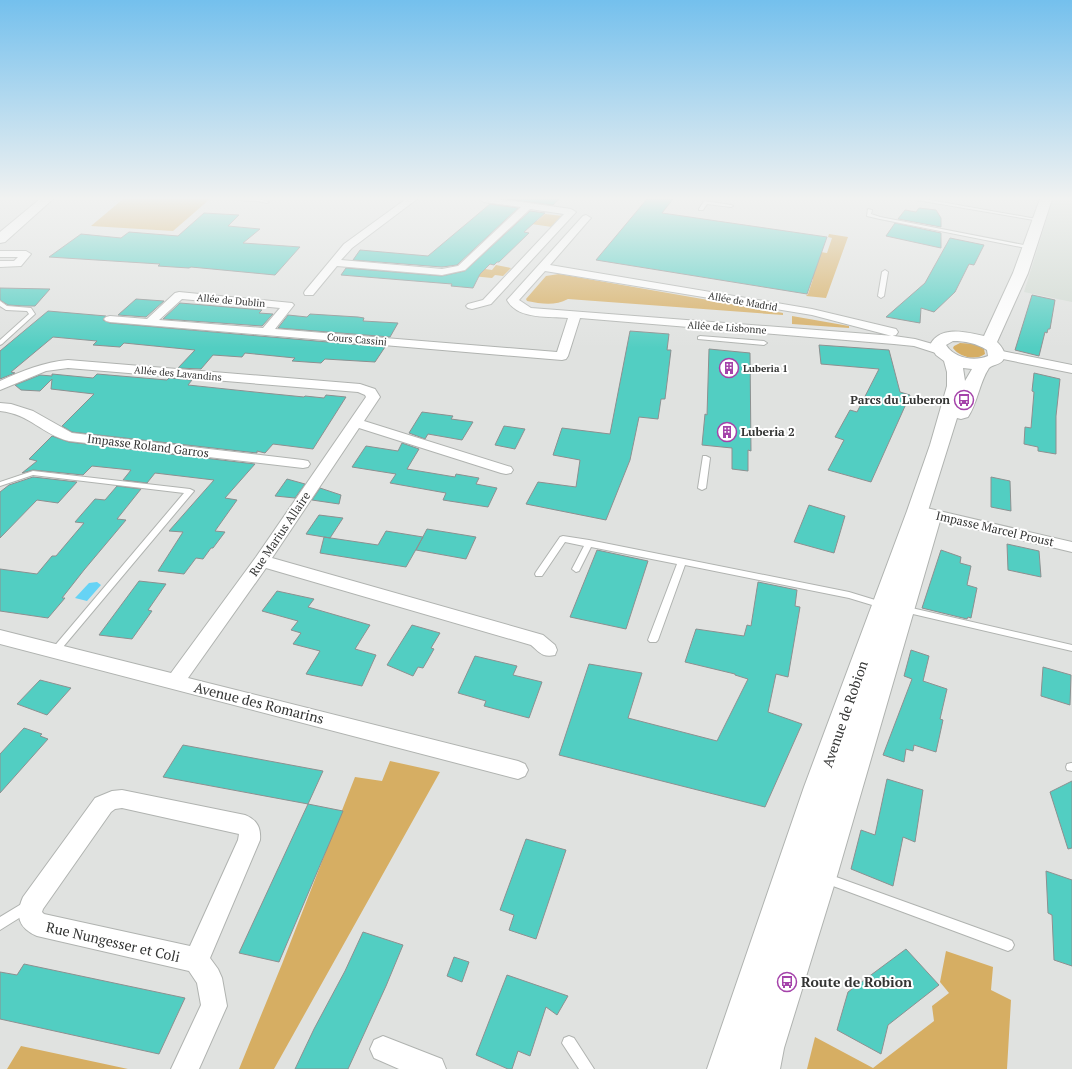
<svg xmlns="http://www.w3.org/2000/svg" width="1072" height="1069" font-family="'PT Serif',serif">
  <rect width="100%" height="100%" fill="#e0e2e0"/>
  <path fill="#d1dad2" d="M1053 199H1072V302L1024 292Z"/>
  <path fill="#d6ae63" d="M123 199H210L173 231 91 226Z
    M545 214 563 216 552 227 518 222 521 219 537 221Z
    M829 234 848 237 826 298 806 296 808 294 813 279 801 277 767 244 827 253 832 238 828 237Z
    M496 265 511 268 503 276 495 275 492 278 472 276 478 268 492 270Z
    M559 274 565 275 783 313V315L568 299C555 306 542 304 527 301L526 299 546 276Z
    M792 316 849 326V328L792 324Z
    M960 343 975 344 984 349 985 354C976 361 959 357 953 348L954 346Z
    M390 761 440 772 274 1069H239L282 964 355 777 382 781Z
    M946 951 993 967 991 990 1011 1000 1007 1069H807L815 1037 873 1068 934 1021 932 1006 949 993 940 982Z
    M21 1046 128 1069H7Z"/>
  <path fill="#66d3f5" d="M97 582 101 585 87 601 75 598 89 583Z"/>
  <path fill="#52cec2" stroke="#8d9090" d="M506 199H559L553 205Z
    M647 199H673L662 213 827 237 807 294 596 260Z
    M490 204 518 208 457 265 442 267 353 260 360 250 428 256Z
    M919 208 936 210 941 218V227L898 219 905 210 916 212Z
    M530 211 545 213 524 232 529 233 499 262H497L494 265 490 264 480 274 473 288 451 286 452 284 341 275 346 268 442 276 465 271Z
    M204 213 239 215 228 226 260 229 243 243 300 247 275 275 191 267 189 268 158 266 160 264 49 257 81 234 121 238 129 232 178 236Z
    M895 223 941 233V248L886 236Z
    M950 238 984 245 974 265 969 264 955 292 934 312 921 308 920 323 886 317 925 283Z
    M0 288 50 289 35 306H24L8 305 0 300Z
    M1032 295 1055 300 1050 329H1048L1047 333 1045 332 1039 356 1015 350Z
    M136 299 164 301 146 317 118 315Z
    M180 303 262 310 259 313 273 314 262 326 163 319Z
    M48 311 106 316 103 320 110 323 385 347 375 362 325 359 321 363 292 361 295 358 245 353 242 357 213 355 201 369 178 368 195 350 124 343 120 347 93 345 97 341 53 337 11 372 15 373 0 379V351Z
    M310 314 358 317 364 318 363 321 398 323 390 337 278 328 288 315 307 317Z
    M630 331 669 334 667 350H671L665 399H661L658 419 639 417 630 460 606 520 526 504 538 482 576 487 580 460 553 455 562 428 610 434Z
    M819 345 889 350 900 392 910 395 871 482 828 470 844 440 835 437 850 410 857 412 879 369 821 364Z
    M709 349 750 353 751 451 748 450V471L732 469V448L702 445 705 414 707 415Z
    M1034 373 1060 379 1056 416V454L1038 451V447L1024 444 1025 427 1031 428 1034 392 1032 391Z
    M52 374 93 378 97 374 167 380 169 378 192 380 188 385 264 393 304 397 305 396 324 398 326 395 346 397 313 449 273 444 265 453 257 451V453L72 432 62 426 94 394 51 389 52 379 40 391 21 390 15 385 40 375 52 376Z
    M422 412 453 416 451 419 473 422 462 440 428 434 425 439 409 433Z
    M504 426 525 429 515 449 495 445Z
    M52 436 69 442 255 464 225 498 237 500 215 531 225 532 213 548H211L203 559 196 558 184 574 158 571 183 532 169 531 214 480 155 473 147 483 123 480 131 470 92 466 83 475 33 470 22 473 37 461 29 459Z
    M402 443 419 449 407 469 455 477 456 474 479 478 476 484 497 488 488 507 443 500 446 493 390 483 396 474 352 467 366 446 398 451Z
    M33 477 77 482 58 503 37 500 0 538V492L9 485Z
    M991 477 1010 481 1011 511 991 507Z
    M287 479 305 484 295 498 275 496Z
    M117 486 141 489 117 519 126 520 84 570 62 598H65L48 618 0 611V569L37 574 52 556H56L84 523 75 522 95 499 105 500Z
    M320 488 341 495 339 504 312 500Z
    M809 505 845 516 834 553 794 542Z
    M319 515 343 518 330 538 306 534Z
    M427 529 464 535 476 537 466 559 416 550Z
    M386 531 423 537 406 567 320 553 324 537 378 545Z
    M1007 544 1039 551 1041 577 1008 570Z
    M597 550 648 561 626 629 570 617Z
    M941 550 961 557 960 563 971 566 967 585 977 588 971 618 968 617 967 619 922 608Z
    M139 581 166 584 148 610 152 611 132 639 99 635Z
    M758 582 797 590 795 606 800 607 788 677 776 674 768 712 802 724 765 807 559 755 589 664 642 673 628 718 717 741 748 679 735 675V674L685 662 696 629 744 636 747 625 751 626Z
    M277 591 314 599 308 607 370 625 355 649 376 655 362 686 306 674 320 651 293 644 301 633 291 630 298 621 262 611Z
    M412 625 440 633 431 648 434 649 423 668 418 667 413 676 387 665Z
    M911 650 929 656 923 681 947 689 940 719 943 720 936 752 914 745 913 751 906 749 904 762 883 755 912 679 904 676Z
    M475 656 517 666 513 675 542 682 529 718 484 706 486 701 458 693Z
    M1043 667 1071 675 1070 705 1041 696Z
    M40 680 71 688 47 715 17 704Z
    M24 728 42 734 40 736 48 739 0 793V754Z
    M183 745 323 771 308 804 163 777Z
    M887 779 923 790 915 842 903 837 893 886 851 869 861 830 875 835Z
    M1072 781V848L1068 849 1050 792Z
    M308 804 343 811 279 962 239 953Z
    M526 839 566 850 536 939 509 930 514 915 500 910Z
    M1046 871 1072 880V966L1054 960 1052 915 1048 913Z
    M363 932 403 945 386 986 348 1069H295L314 1029 345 971Z
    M906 949 939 985 888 1025 881 1054 837 1030 848 992Z
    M454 957 469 962 462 982 447 976Z
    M24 964 185 998 159 1054 0 1019V972L17 975Z
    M507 975 568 996 557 1015 546 1007 530 1056 518 1051 512 1069H508L476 1055Z"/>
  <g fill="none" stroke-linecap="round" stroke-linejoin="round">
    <defs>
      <path id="lane" d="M237 199H259L269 202 267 203 258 201 239 200Z
        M915 199H924L1042 220 1040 221 917 200Z
        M704 201 731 205 733 206 731 207 707 204 703 210H699V209Z
        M868 209 872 210 871 214 880 217 1034 247 1031 249 880 219 867 216Z
        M885 270 888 272 884 296 881 298 878 296 882 272Z
        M0 301 7 306 31 308 35 314 2 344 0 345V340L29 314 27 311 6 310 0 306Z
        M700 336 764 341 767 343 764 345 698 339V337Z
        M703 456H706L710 458 706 488 702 490 698 488Z
        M33 471 190 489 194 491 58 653 55 654 52 653 50 651 52 649 184 493 33 475 0 486V482Z
        M563 536 589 540 849 592 885 603 886 605 885 607 882 608 849 598 685 565 658 640 656 642H650L648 640 677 564 591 547 579 571 576 572 572 569 584 546 565 542 542 576H536L535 574 536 572 560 537Z
        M903 606 1072 645V651L900 611 899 609 900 607Z
        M1071 763H1072V771L1067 770 1066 767 1067 764Z
        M825 873 1008 939 1012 941 1014 945 1012 949 1008 951 825 883 821 882 819 878 821 874Z
        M28 900 32 902 34 906 32 910 0 930V917Z
        M569 1036 574 1038 594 1069H579L562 1043 564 1038Z"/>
      <path id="street" d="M406 199H417L352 248 341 260 442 269 458 266 521 207 484 202 480 199C511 199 540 205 571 209L576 212 491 304 472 309 468 308 466 306 468 304 483 300 564 214 530 209 465 270 442 275 337 266 313 295H305L304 293 305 291 344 244Z
        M586 215 591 218 589 220 550 265 812 309 896 329 898 332 896 335 892 336 812 315 545 271 519 300 531 308 894 336 915 339 943 347 945 350 943 353 939 354 914 346 894 344 580 318 568 356 566 359 562 360 110 322 106 321 104 319 106 317 110 316 147 319 175 293 179 292 292 303 294 305 275 329 557 352 568 318C549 316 518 320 507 300L583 216ZM182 299 280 308 263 328 159 320Z
        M0 251H26L31 254 21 266 0 267V261H14L18 257H0Z
        M997 350 1072 365V373L993 357 991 354 993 351Z
        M68 360 360 384 375 389 380 397 364 421 511 467 513 470 511 473 506 474 501 473 359 428 272 558 543 635 555 645 557 650 555 655C543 658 539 652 531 645L266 568 188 678 518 761 525 764 528 770 525 776 518 779 0 644V630L171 673 256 557 366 397 365 395 358 392 68 368 46 371 0 390V381C22 371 44 362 68 360Z
        M0 403 11 404 33 411 72 433 303 460 308 461 310 464 308 467 303 468 69 441C43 435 30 414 0 411Z
        M918 506 1072 542V552L913 514 910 511 913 508Z
        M122 790 245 815C257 820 261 827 260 840L210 958 218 969 222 978 227 1006 199 1069H171L201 1005 197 983 189 971 37 936C18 928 15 915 23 897L95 798 112 791ZM122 808 239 834 238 840 190 946 44 914 42 912 43 909 111 812 115 809Z
        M383 1036 442 1059 446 1069H399L374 1058 370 1049 374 1040Z"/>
      <path id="secondary" d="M40 199H53L5 242 0 243V232Z
        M1040 199H1052L1028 273 997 342C1001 346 1006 352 1004 358 1002 365 993 364 989 368 979 383 978 402 968 417L961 419 957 418 927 514 937 516 940 521 837 876 784 1048 780 1069H707L804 787 907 511 930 445 947 386V372L944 361 936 355 930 345C940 325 966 332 984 336L1013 273ZM953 341C965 341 976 343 987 350L988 356C974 362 954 358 946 345ZM963 368 972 369 965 381Z"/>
    </defs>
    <use href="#lane" stroke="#b0b3b0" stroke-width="2"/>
    <use href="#street" stroke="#b0b3b0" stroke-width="2"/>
    <use href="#secondary" stroke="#b0b3b0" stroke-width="2"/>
    <use href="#lane" fill="#fff" fill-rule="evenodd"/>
    <use href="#street" fill="#fff" fill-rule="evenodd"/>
    <use href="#secondary" fill="#fff" fill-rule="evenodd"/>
  </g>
  <linearGradient id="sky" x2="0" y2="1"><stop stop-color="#74c0ed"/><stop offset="0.57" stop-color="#f1f2f1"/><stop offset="1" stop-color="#f1f2f1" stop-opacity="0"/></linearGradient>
  <rect width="1072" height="348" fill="url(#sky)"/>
  <defs>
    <symbol id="building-ring" viewBox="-11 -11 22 22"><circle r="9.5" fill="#fff" stroke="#a543aa" stroke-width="1.5"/><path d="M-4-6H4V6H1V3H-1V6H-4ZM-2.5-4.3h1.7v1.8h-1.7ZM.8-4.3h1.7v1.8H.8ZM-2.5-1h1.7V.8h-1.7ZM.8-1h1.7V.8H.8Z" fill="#a543aa"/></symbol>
    <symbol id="bus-ring" viewBox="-11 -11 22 22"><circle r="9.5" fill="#fff" stroke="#a543aa" stroke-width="1.5"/><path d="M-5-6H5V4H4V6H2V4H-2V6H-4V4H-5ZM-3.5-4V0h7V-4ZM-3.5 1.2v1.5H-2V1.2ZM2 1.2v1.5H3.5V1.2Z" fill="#a543aa"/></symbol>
  </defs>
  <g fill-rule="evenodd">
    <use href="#building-ring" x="718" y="357" width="22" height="22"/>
    <use href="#bus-ring" x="953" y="389" width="22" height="22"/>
    <use href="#building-ring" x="716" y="421" width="22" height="22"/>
    <use href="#bus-ring" x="776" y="971" width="22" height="22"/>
  </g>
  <g text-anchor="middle" stroke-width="4" stroke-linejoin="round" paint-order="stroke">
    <g font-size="10" fill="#343534" stroke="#fff">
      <text transform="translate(231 300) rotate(5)" y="4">Allée de Dublin</text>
      <text transform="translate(743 301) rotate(10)" y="4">Allée de Madrid</text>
      <text transform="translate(727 327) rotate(4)" y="4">Allée de Lisbonne</text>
      <text transform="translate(357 339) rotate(5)" y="4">Cours Cassini</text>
      <text transform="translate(178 373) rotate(5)" y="4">Allée des Lavandins</text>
    </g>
    <g font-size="10" font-weight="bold" fill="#343534" stroke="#fff" text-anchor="start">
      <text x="743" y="372">Luberia 1</text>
    </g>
    <g font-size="12" font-weight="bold" fill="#343534" stroke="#fff" text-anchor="end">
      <text x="950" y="404">Parcs du Luberon</text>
      <text x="741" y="436" text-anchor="start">Luberia 2</text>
    </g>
    <g font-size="12" fill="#343534" stroke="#fff">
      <text transform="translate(148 446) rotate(7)" y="4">Impasse Roland Garros</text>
      <text transform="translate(995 529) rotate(13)" y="4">Impasse Marcel Proust</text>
      <text transform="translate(280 534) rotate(-56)" y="4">Rue Marius Allaire</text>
    </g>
    <g font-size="14" fill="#343534" stroke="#fff">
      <text transform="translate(259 703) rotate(14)" y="5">Avenue des Romarins</text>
      <text transform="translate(845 714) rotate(-71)" y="5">Avenue de Robion</text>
      <text transform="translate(113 942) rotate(13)" y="5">Rue Nungesser et Coli</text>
    </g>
    <g font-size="14" font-weight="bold" fill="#343534" stroke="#fff" text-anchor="start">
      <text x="801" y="987">Route de Robion</text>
    </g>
  </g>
</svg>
